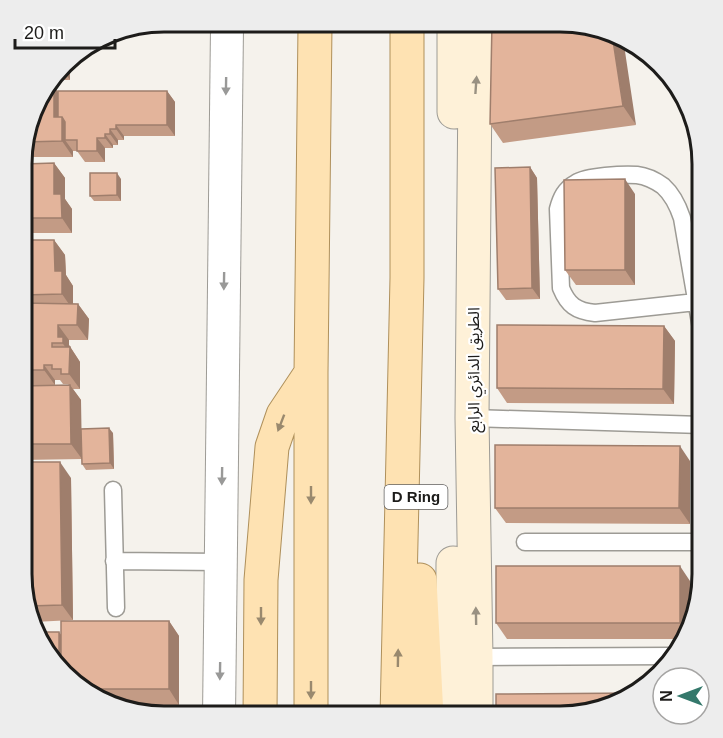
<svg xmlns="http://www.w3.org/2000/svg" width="723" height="738" font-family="Arial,'Noto Sans Arabic',sans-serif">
  <rect width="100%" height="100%" fill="#f5f2ec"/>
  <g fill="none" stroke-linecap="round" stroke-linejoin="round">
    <defs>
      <path id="lane" d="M696 302 595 313C576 311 568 305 561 288L558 209C561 198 565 189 576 183 587 176 623 174 637 175 646 176 656 181 663 186 673 195 678 206 682 218L702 334
        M472 418 702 425
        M113 490 116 608
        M525 542H702
        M114 561 221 562
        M476 657 673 656"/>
      <path id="street" d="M219 717 227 27"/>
      <path id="secondary" d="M454 112V24
        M452 717 453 563
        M476 717V657L472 418 475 83 485 23"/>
      <path id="primary" d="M420 580 427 717
        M260 717 261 580 272 447 283 415 311 373
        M311 717V373L315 26
        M397 717 407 278V25"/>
    </defs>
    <use href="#lane" stroke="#9d9b95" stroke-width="19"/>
    <use href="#street" stroke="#9d9b95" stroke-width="34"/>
    <use href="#secondary" stroke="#9d9b95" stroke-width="35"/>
    <use href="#primary" stroke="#af905b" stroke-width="35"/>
    <use href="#lane" stroke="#fff" stroke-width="16"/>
    <use href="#street" stroke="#fff" stroke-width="32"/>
    <use href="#secondary" stroke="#fef1d8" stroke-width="33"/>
    <use href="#primary" stroke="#fee2b2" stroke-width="33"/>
  </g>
  <path fill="#c39b85" d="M578 22 636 125 503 143 490 124Z
    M69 57 70 80H50Z
    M58 91H167L175 102V136H124V140H118V145H113V148H105V162H85L77 151H73V157H24V136Z
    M54 163 65 178V199L72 209V233H23L24 164Z
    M530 167 537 178 540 299 506 300 498 289Z
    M121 179V201H94L90 196Z
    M635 194V285H576L565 270Z
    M23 240H54L65 255 66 275 73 286V304H78L89 319 88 340H69V345L80 362V389H73L81 400V429L113 433 114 469 86 470 82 464V459L22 460V386L69 385 68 384H63L60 380H55V385H22Z
    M664 326 675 341 674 404 507 403 497 388Z
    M690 461V524L506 523 495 508Z
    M71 478 73 620 34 622 21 583Z
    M690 581V622L685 639H507L496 623Z
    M169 621 179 636V705H114L93 698 45 654 59 632 61 635Z"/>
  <path fill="#9f7e6c" d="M612 34 623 38 636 125 623 106Z
    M69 57 70 80 61 67Z
    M54 86 65 102V140L73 151V157L62 141 54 117Z
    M167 91 175 102V136L167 125Z
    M116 125 124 136V140L116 129Z
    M110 129 118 140V145L110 134Z
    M105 134 113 145V148L105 138Z
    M97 138 105 148V162L97 151Z
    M54 163 65 178V199L72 209V233L62 218 54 194Z
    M530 167 537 178 540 299 532 288Z
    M117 173 121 179V201L117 195Z
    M625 179 635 194V285L625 270Z
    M54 240 65 255 66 275 73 286V310L62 294 55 271Z
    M78 304 89 319 88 340 77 325Z
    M58 325 69 340V345L80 362V389L69 374V352L58 337Z
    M664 326 675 341 674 404 663 389Z
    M44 365 55 380V385L44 370Z
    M70 385 81 400 82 459 71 444Z
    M109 428 113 433 114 469 110 463Z
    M680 446 690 461V524L679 508Z
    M60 462 71 478 73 620 62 605Z
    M680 566 690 581V622L687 633 680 623Z
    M169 621 179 636V705L169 689Z
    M59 632 70 647V677L59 667Z"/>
  <path fill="#e3b49b" stroke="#9f7e6c" stroke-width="1.5" d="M578 22 612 34 623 106 490 124 492 23Z
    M54 86V117H62V141L24 142V136L40 92 45 87Z
    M58 91H167V125H116V129H110V134H105V138H97V151H77V140H65V122L62 117H58Z
    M54 163V194H61L62 218H23L24 164Z
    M530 167 532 288 498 289 495 168Z
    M90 173H117V195L90 196Z
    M625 179V270H565L564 180Z
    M23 240H54L55 271H62V294L23 295Z
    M23 303 78 304 77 325H58V337H63V343H52V347H70L69 374H61V369H52V365H44V370H22Z
    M497 325 664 326 663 389 497 388Z
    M70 385 71 444H22V386Z
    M109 428 110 463 82 464 81 429Z
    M495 445 680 446 679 508H495Z
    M22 462H60L62 605 29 606 21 583Z
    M496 566H680V623H496Z
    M61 621H169V689H83L61 669Z
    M38 632H59V667L45 654Z
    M637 693 568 717H496V694Z"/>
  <defs><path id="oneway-solid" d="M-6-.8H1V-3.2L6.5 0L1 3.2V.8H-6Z" transform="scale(1.5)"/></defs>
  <g fill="#999182">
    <use href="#oneway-solid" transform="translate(476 85) rotate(-86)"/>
    <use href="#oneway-solid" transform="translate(476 616) rotate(-91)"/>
  </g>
  <g fill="#999998">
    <use href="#oneway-solid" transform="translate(226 86) rotate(91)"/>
    <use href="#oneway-solid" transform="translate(224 281) rotate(91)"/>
    <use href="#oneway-solid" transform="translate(222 476) rotate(91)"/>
    <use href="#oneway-solid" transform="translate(220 671) rotate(91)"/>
  </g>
  <g fill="#99896e">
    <use href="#oneway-solid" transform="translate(281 423) rotate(111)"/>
    <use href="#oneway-solid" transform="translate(311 495) rotate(90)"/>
    <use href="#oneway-solid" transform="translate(261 616) rotate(90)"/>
    <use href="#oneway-solid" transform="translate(398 658) rotate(-89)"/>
    <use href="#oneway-solid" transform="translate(311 690) rotate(90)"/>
  </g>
  <g text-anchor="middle" stroke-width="4.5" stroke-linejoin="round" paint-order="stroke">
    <rect fill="#fff" stroke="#61605f" stroke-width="1.5" x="384.5" y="485" width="63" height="24" rx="4.5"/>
    <g font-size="15" font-weight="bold" fill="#1d1c1a">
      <text x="416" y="502">D Ring</text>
    </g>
    <g font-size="16" fill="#1d1c1a" stroke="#fff">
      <text transform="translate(473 370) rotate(-90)" y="6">الطريق الدائري الرابع</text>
    </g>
  </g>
  <path d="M0 0H723V738H0ZM164 32H560A132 132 0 0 1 692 164V574A132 132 0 0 1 560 706H164A132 132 0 0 1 32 574V164A132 132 0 0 1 164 32Z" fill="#ededed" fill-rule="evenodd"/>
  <path fill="none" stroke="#1d1c1a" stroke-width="3" d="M164 32H560A132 132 0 0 1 692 164V574A132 132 0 0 1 560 706H164A132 132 0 0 1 32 574V164A132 132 0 0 1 164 32Z"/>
  <g transform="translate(681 696) rotate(270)"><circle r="28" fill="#ffffff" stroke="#a5a4a3" stroke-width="1.5"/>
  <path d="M0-4.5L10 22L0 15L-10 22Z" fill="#34786b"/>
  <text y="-9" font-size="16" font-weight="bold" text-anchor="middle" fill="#1d1c1a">N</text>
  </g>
  <path d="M15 39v9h100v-9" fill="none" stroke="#1d1c1a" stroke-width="3"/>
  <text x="24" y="39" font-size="18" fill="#1d1c1a" stroke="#ffffff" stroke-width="4.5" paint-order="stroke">20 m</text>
</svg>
